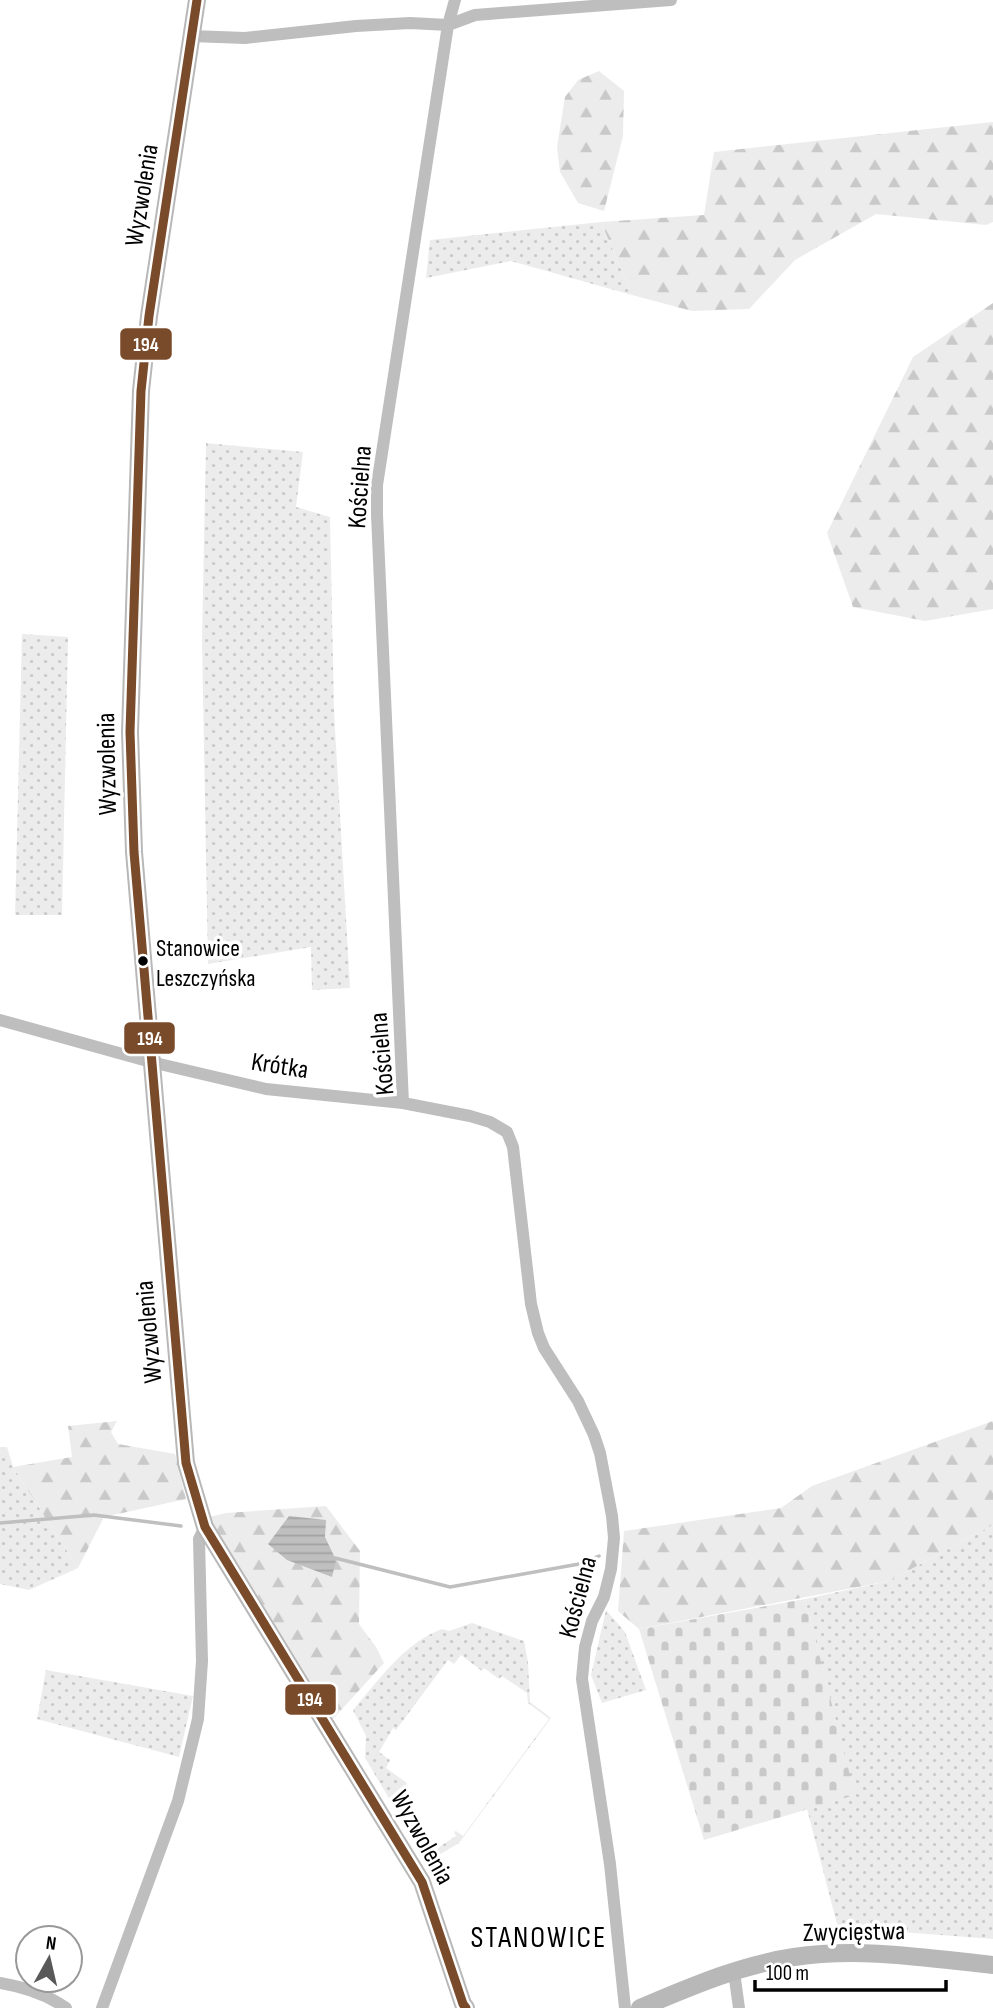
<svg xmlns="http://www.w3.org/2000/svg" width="993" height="2008" font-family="'Sofia Sans Condensed',sans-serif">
  <defs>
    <pattern id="grass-dots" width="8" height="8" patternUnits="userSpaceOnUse" patternTransform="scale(1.75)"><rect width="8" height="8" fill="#ececec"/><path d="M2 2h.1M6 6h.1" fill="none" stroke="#c9c9c9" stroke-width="1.8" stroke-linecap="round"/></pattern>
    <pattern id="forest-firs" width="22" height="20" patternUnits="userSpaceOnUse" patternTransform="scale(1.75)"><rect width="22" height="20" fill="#ececec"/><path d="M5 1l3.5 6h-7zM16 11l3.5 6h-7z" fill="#c9c9c9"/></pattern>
    <pattern id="cemetery-stones" width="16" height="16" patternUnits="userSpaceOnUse" patternTransform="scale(1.75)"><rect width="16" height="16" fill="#ececec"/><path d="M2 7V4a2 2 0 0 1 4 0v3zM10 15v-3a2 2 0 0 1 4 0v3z" fill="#c9c9c9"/></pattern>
    <pattern id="water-rules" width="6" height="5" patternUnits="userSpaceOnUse" patternTransform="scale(1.75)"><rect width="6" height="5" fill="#bfbfbf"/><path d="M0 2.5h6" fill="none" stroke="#a2a2a2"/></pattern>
  </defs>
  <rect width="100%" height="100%" fill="#fff"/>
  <path fill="url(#grass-dots)" d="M601 222 632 295 511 261 426 278 430 240Z
    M206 443 303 452 296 507 330 517 334 711 350 988 312 990 311 947 208 964 202 641Z
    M22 634 68 637 62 915H15Z
    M0 1447H7L13 1467 78 1568 29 1590 0 1584Z
    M993 1525V1939L888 1931 886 1942 849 1938 843 1947 807 1809 854 1795 805 1599 889 1581Z
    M606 1610 625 1632 646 1690 602 1703 591 1675Z
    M472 1623 524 1641 528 1662 530 1702 551 1718 459 1843 427 1862 430 1853 456 1836 454 1832 456 1831 463 1836 549 1719 528 1703 527 1693 502 1676 499 1679 484 1668 482 1671 461 1655 454 1664 448 1660 396 1730 393 1728 379 1752 390 1760 386 1768 407 1783 403 1789 404 1791 396 1796 409 1817 417 1813 419 1816 412 1822 417 1831 425 1826 427 1833 424 1836 413 1830 402 1820 365 1758 366 1736 353 1710C379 1680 404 1643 442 1629L449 1631Z
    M46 1670 193 1696 179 1757 37 1719Z"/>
  <path fill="url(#forest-firs)" d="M599 71 624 91 623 136 604 211 578 203 560 172 557 147 565 97 578 80Z
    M993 122V222L986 225 876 214 795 260 749 309 692 311 632 295 601 222 704 215 714 152Z
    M993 303V609L925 621 853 607 827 533 913 357Z
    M117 1421 111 1432 118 1444 175 1454 186 1499 104 1517 78 1568 13 1467 72 1457 68 1426Z
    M993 1421V1525L889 1581 639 1629 618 1611 624 1531 781 1508 812 1486Z
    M326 1506 360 1551 359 1624 376 1647 384 1663 333 1719 209 1517 226 1513Z"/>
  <path fill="url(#cemetery-stones)" d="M805 1599 855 1795 704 1840 639 1629Z"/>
  <path fill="url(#water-rules)" d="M289 1516 326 1520 325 1537 336 1560 332 1577 287 1560 268 1544Z"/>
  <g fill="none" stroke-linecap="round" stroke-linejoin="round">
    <path stroke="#bfbfbf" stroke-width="3.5" d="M0 1523 94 1515 181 1526
      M335 1558 450 1587 579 1564 599 1556"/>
    <path stroke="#bebebe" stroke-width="12" d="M191 36 245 38 356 26 410 23 448 25 475 15 671 0
      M0 1020 151 1062 266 1089 403 1103 470 1116 490 1122 507 1132 513 1147 531 1304 538 1333 544 1348 578 1401 594 1435 600 1453 612 1516 614 1538 611 1569 604 1597 592 1621 585 1647 582 1679 610 1864 625 2008
      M403 1103 377 515V485L448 25 455 0
      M734 1972 739 2008
      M0 1983C24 1987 46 1994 66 2008
      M102 2008 178 1801 198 1719 202 1661 199 1539 205 1527"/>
    <path stroke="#b8b8b8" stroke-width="18" d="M197 0 149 316 141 391 130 732 134 852 186 1463 205 1527 422 1882 463 2004 466 2008
      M640 2008C690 1987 740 1965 794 1957 860 1947 927 1958 993 1965"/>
    <defs>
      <path id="bus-1" d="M197 0 149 316 141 391 130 732 134 852 186 1463 205 1527 422 1882 463 2004 466 2008"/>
    </defs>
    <use href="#bus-1" stroke="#fff" stroke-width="14"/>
    <use href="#bus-1" stroke="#7a4b2a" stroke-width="9"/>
  </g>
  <circle fill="#000" stroke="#fff" stroke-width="2.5" cx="143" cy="961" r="6"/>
  <g text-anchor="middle" stroke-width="7" stroke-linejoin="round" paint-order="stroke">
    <g font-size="24" fill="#000" stroke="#fff" text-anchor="start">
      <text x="156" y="956">Stanowice<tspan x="156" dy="30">Leszczyńska</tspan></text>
    </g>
    <g font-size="26" fill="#000" stroke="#fff">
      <text transform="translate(141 195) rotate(-81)" y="9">Wyzwolenia</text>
      <text transform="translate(359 487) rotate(-86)" y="9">Kościelna</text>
      <text transform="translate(106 764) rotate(-91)" y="9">Wyzwolenia</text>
      <text transform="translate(381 1054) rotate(-95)" y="9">Kościelna</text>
      <text transform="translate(280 1065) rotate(9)" y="9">Krótka</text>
      <text transform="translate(148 1332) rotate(-95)" y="9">Wyzwolenia</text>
      <text transform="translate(577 1597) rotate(-75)" y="9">Kościelna</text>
      <text transform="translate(423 1837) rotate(61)" y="9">Wyzwolenia</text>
      <text transform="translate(854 1931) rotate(-1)" y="9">Zwycięstwa</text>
    </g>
    <g font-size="30" letter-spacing="2" fill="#000" stroke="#fff">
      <text x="539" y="1947">STANOWICE</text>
    </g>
  </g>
  <g stroke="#fff" stroke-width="2.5">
    <rect x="119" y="327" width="54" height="34" rx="7" fill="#7a4b2a"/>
    <rect x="123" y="1021" width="53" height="34" rx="7" fill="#7a4b2a"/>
    <rect x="284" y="1683" width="53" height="33" rx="7" fill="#7a4b2a"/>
  </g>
  <g font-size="19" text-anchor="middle" font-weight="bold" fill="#fff">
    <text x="146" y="351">194</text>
    <text x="150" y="1045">194</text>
    <text x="310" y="1706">194</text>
  </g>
  <g transform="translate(49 1959) rotate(8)"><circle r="33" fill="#ffffff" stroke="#999999" stroke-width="2"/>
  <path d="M0-5L12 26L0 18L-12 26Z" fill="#595959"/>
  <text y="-10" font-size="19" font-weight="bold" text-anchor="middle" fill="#000000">N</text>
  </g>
  <path d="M755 1980v10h191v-10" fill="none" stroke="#000000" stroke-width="3.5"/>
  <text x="766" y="1980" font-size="21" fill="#000000" stroke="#ffffff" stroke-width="5" paint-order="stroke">100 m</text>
</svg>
